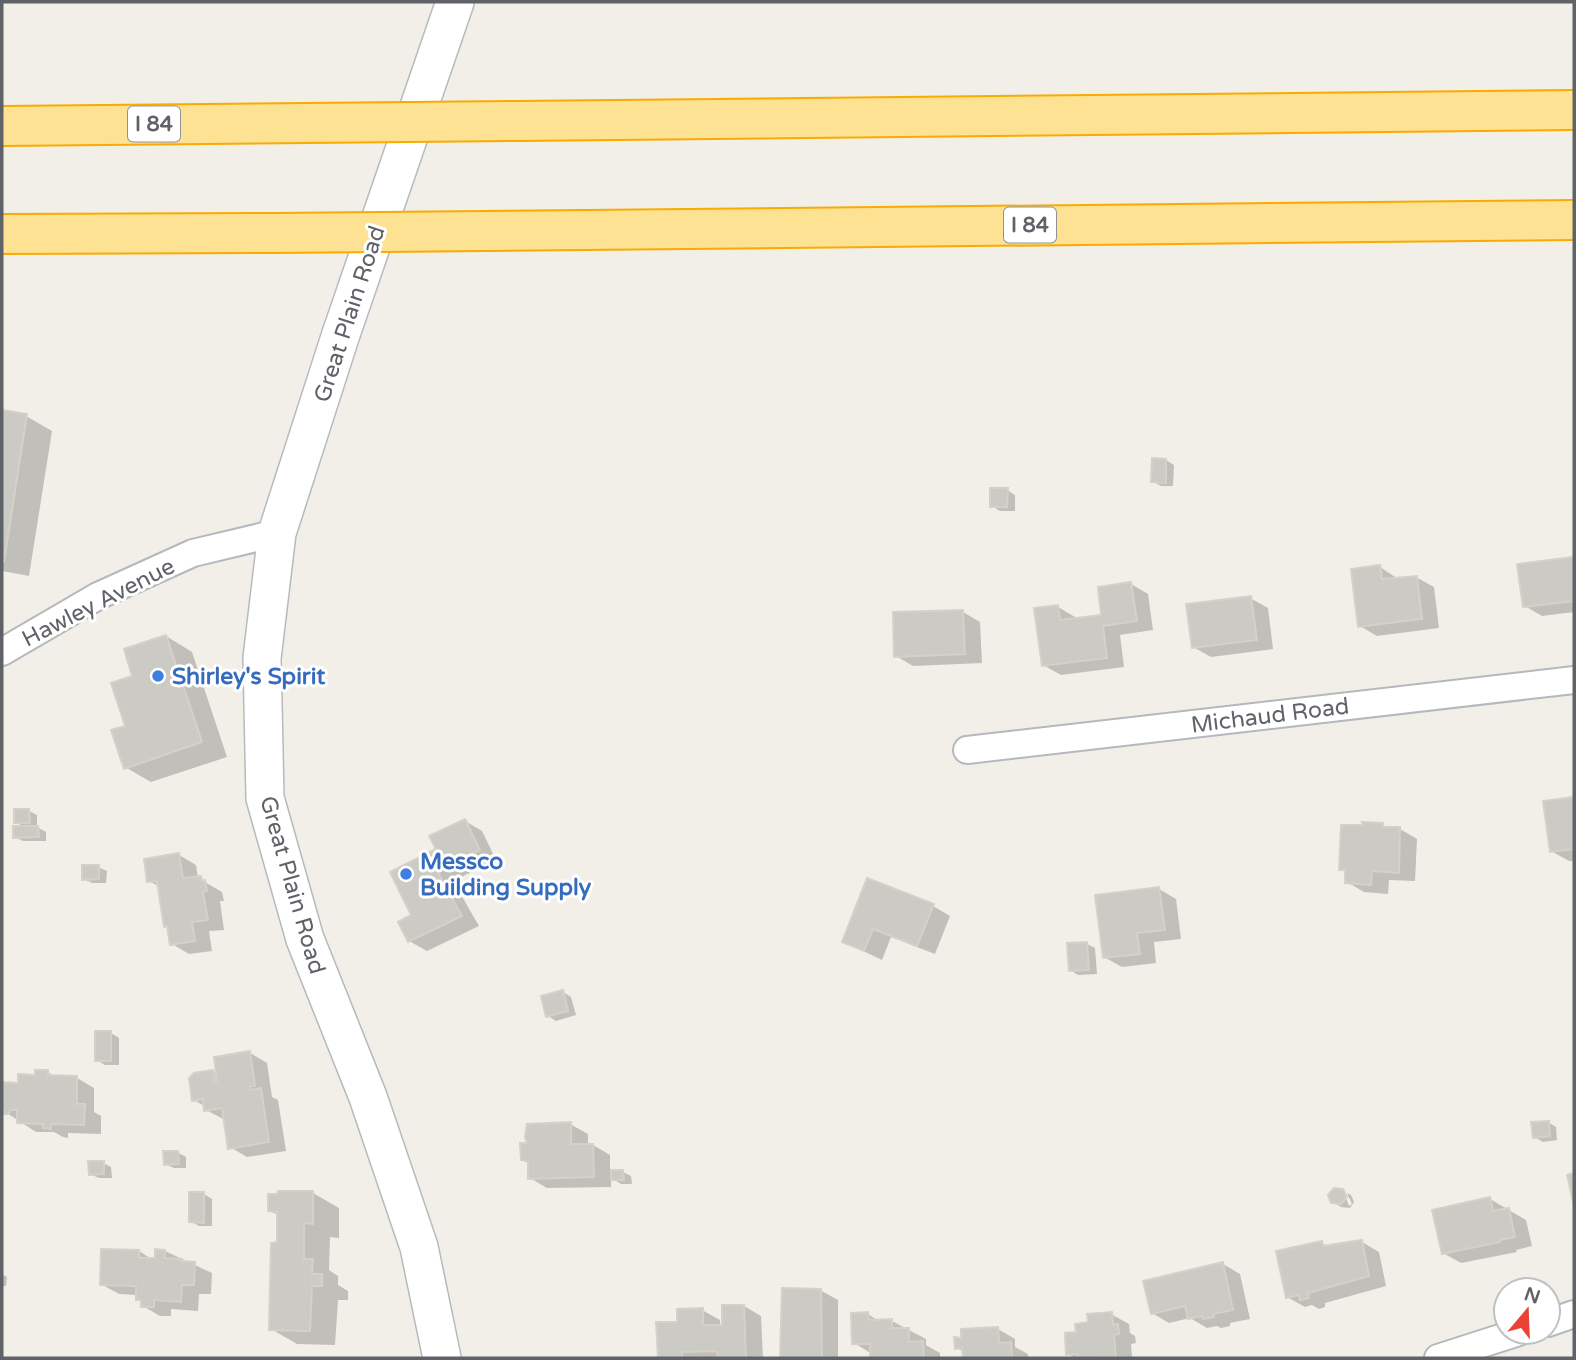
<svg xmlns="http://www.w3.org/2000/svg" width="1576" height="1360" font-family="'Varela Round',sans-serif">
  <rect width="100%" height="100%" fill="#f1efe8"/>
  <path fill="#0003" d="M2 412 26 416 52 431 29 576 2 571Z
    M1166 460 1174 465 1173 486H1161L1152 481Z
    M1007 490 1015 495V511H1000L992 506Z
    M1574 559V612L1542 616 1525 606 1519 566Z
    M1380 567 1398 579 1416 577 1434 587 1439 628 1377 636 1360 626Z
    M1131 584 1148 594 1153 630 1120 635 1124 667 1061 675 1043 665 1058 607 1075 617 1076 620 1103 616Z
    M1250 598 1268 608 1273 649 1211 657 1193 647Z
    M963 612 980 622 982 663 913 666 896 656Z
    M166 636 192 652 227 757 151 782 125 767 127 727 134 677Z
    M1574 799V861H1569L1551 851 1545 803Z
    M29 811 37 815V827L46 832V841H23L15 837 25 828 16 822Z
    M465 821 482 831 496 860 453 881 479 926 427 951 409 941 414 915 438 850Z
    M1382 824 1390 829H1400L1417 839 1415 881 1389 880 1388 894 1364 892 1347 882V872L1341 869Z
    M179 855 196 865 198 878 222 892 224 901H220L224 930 209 931 212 951 189 954 172 944 169 927 166 926 160 887 149 881Z
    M98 867 107 871 106 883H92L84 879Z
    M868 880 933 906 950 916 935 954 891 937 882 960 844 942Z
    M1159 889 1176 899 1181 939 1154 942 1156 963 1122 967 1104 957Z
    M1087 944 1095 948 1097 974 1078 975 1070 970Z
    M563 992 571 997 576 1015 556 1021 548 1016Z
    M111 1033 119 1038V1065H105L97 1060Z
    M250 1053 267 1063 272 1097 278 1100 286 1151 247 1157 230 1147 225 1120 206 1110V1107L194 1100 213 1072 218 1075Z
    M47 1072 57 1077 77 1078 94 1088V1112L101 1116V1134L68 1133V1138L63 1137 54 1132H36L2 1110V1084L19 1085Z
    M1548 1122 1556 1127 1557 1140 1543 1142 1534 1137Z
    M570 1124 588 1134V1145H593L610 1155V1172H623L631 1176 632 1184H621L611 1178V1187L547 1188 530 1178 529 1164 522 1159 530 1145Z
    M177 1152 186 1157V1168H174L165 1164Z
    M103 1163 111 1167 112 1178H99L90 1174Z
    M1343 1190 1349 1206 1352 1204 1347 1193 1351 1195 1354 1202 1350 1208 1341 1207 1333 1202Z
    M313 1193 339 1208V1238L330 1237 329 1270 338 1276V1285L348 1291V1300H338L335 1345 297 1344 271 1329 279 1216 269 1210Z
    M204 1194 212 1199V1226H199L190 1221Z
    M1490 1199 1526 1220 1532 1246 1516 1250 1517 1252 1461 1263 1443 1253Z
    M1362 1242 1379 1252 1386 1286 1325 1303V1307L1319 1309 1312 1305 1305 1307 1287 1297 1322 1243 1328 1247Z
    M139 1251 153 1260 165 1251 212 1273 211 1294H199L198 1311 171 1309V1316H160L143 1306V1302L137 1299 138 1295 119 1294 101 1284Z
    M2 1264V1274L7 1277 6 1286H2Z
    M1223 1264 1240 1274 1250 1319 1230 1323V1326L1221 1328 1217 1326 1207 1328 1190 1318 1169 1323 1152 1313Z
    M783 1290H820L838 1300V1358H782Z
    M744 1306 761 1316 763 1358H659L658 1324H679L702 1310 720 1320V1327H724Z
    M868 1314 880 1322 892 1321 926 1339V1345L940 1353V1358H872V1354L854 1343Z
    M1111 1314 1129 1324 1130 1333 1135 1336 1136 1343 1131 1344 1132 1358H1075L1068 1354 1078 1334 1090 1324Z
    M998 1329 1015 1339V1347L1028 1354V1358H964V1352L957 1348Z"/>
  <path fill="#cccac5" stroke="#d6d1c6" stroke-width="2" d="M2 410 27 414 4 562H2Z
    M1152 458 1166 459V483L1151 482Z
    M990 488H1008L1007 507H990Z
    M1574 557V601L1523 607 1517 564Z
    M1380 565 1382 579 1417 576 1422 619 1358 627 1351 569Z
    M1131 582 1137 621 1103 626 1107 658 1042 666 1034 608 1058 605 1060 620 1101 615 1098 587Z
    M1251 596 1257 640 1192 648 1186 604Z
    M963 610 965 654 894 657 893 612Z
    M166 635 202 742 124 769 111 730 125 726 111 683 132 676 124 649Z
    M1574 797V849L1550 852 1543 801Z
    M14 809H29L30 823H14Z
    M465 819 480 850 437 871 462 916 408 942 398 922 411 915 390 872 436 849 429 836Z
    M1362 822 1383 823V827H1400L1399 873 1372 871 1371 885 1345 883V870H1339L1341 825H1363Z
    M13 826H38L39 837 13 838Z
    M179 853 183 878 201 876 202 881 205 880 207 891 203 892 208 920 192 922 195 941 170 945 167 926 164 927 157 881 147 882 144 859Z
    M82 865H99V879L82 880Z
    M867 878 934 904 917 946 873 929 864 951 842 942Z
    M1159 887 1165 930 1137 933 1140 954 1103 958 1095 895Z
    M1087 942 1089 970 1069 971 1067 943Z
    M563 990 568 1011 546 1017 541 996Z
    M95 1031H111V1061H95Z
    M250 1051 255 1086H250L251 1090 261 1088 269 1142 228 1149 222 1108 204 1111 203 1099 192 1101 189 1078 194 1073 213 1070 215 1081H217L214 1057Z
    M35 1070H48V1075L77 1076V1104H85L84 1125 51 1124V1129L43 1128V1124L17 1123V1110H10L9 1114H4V1110H2V1082L18 1083V1074L35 1075Z
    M1549 1121 1550 1136 1533 1138 1531 1122Z
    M571 1122V1144H593L594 1177 528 1179V1161L521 1160 520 1143H527L525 1137 527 1124Z
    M163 1151H178L179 1164 164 1165Z
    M88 1161H104V1174L89 1175Z
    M611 1170H623L624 1180H611Z
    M1574 1173V1206L1567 1175Z
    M1334 1188 1343 1189 1347 1197 1341 1204 1331 1203 1328 1195Z
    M278 1191H313V1224L304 1223V1259H313L312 1274H322V1286H312L310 1331 269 1330 271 1243 277 1242V1212L268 1211V1194H277Z
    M189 1192H204V1223L189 1222Z
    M1490 1197 1493 1211 1509 1208 1515 1237 1500 1240V1242L1442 1254 1432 1210Z
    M1362 1240 1369 1276 1308 1293 1309 1298 1300 1300 1299 1295 1286 1298 1276 1251 1322 1241 1323 1246Z
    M101 1249 139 1250V1258H155V1249L165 1250V1258L182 1259V1261L195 1262 194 1285H182L181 1302 154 1300V1307H141V1300H136V1286L100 1285Z
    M1223 1262 1233 1310 1213 1314 1214 1317 1203 1319 1202 1316 1188 1319 1185 1306 1151 1314 1143 1281Z
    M782 1288 821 1289 822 1358H780Z
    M722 1305H744L746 1358H718L717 1351 682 1352V1358H658L656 1322H677V1309L703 1308V1325H722Z
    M868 1312 869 1320 892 1319V1328H909V1342L923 1341 924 1358H870V1344H852L851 1313Z
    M1112 1312 1113 1325 1118 1324 1119 1334 1114 1335 1116 1357 1078 1358 1077 1354 1066 1355 1065 1333 1076 1332 1075 1324 1088 1322 1087 1314Z
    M998 1327 999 1343 1011 1342 1012 1358H963L962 1348 955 1349 954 1337 961 1338V1329Z"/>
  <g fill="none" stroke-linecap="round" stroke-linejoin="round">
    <defs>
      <path id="minor" d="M2 652 98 596 193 553 277 533
        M967 750 1574 680
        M1548 1323 1574 1314
        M1438 1358 1519 1332"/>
      <path id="secondary" d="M442 1358 419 1247 368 1097 305 939 265 798 262 658 277 533 340 337 455 2"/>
      <path id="motorway" d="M519 121 1574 110
        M2 126 307 123
        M485 231 1574 220
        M2 234 276 233"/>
    </defs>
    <use href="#minor" stroke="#b5b8bc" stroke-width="30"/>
    <use href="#secondary" stroke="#b6babf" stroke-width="40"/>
    <use href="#motorway" stroke="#f9ab00" stroke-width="42"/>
    <use href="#minor" stroke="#fff" stroke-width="26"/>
    <use href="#secondary" stroke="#fff" stroke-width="37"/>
    <use href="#motorway" stroke="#fde293" stroke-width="38"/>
    <defs>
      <path id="motorway-bridge" d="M307 123 519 121
        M276 233 485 231"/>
    </defs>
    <use href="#motorway-bridge" stroke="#f9ab00" stroke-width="42" stroke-linecap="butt"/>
    <use href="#motorway-bridge" stroke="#fde293" stroke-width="38"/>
  </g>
  <g fill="#3f7fe0" stroke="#fff" stroke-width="2.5">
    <circle cx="158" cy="676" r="7"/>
    <circle cx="406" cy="874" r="7"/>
  </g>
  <g text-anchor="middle" stroke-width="6" stroke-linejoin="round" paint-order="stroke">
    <g fill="#fff" stroke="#8f9295" stroke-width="2">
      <rect x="128" y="106.5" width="52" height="35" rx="5"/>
      <rect x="1004" y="207.5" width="52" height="35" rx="5"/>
    </g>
    <g font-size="21" font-weight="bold" fill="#5f6368">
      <text x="154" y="131">I 84</text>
      <text x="1030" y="232">I 84</text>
    </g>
    <g font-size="23" fill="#5f6368" stroke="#fff">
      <text transform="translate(349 314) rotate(-72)" y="8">Great Plain Road</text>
      <text transform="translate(98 602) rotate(-27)" y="8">Hawley Avenue</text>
      <text transform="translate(1270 715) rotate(-7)" y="8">Michaud Road</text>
      <text transform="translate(293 885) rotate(74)" y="8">Great Plain Road</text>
    </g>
    <g font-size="23" font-weight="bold" fill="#366cbe" stroke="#fff" text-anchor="start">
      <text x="172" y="684">Shirley's Spirit</text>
      <text x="420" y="869">Messco<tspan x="420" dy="26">Building Supply</tspan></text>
    </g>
  </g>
  <rect width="1576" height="1360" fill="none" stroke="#5f6368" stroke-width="7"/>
  <g transform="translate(1527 1311) rotate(19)"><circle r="33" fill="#ffffff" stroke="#bfc1c3" stroke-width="2"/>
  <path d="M0-5L12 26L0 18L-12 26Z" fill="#ea4335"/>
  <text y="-10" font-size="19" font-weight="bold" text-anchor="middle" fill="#5f6368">N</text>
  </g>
</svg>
